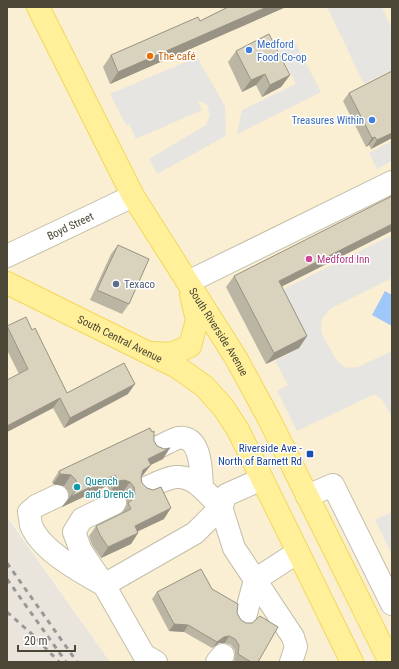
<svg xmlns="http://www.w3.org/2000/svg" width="399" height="669" font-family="'Roboto Condensed',sans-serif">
  <rect width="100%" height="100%" fill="#f6f4e9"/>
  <path fill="#faefd2" d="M7 7H392V662H110L7 515Z"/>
  <path fill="#e9e5dd" d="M7 517 110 662H7Z"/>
  <path fill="#e7e5e1" d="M327 7H382L392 29V70L364 84Z
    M295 42 321 92 237 134 242 110 296 84 279 50Z
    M197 57 225 106 226 136 157 174 149 159 206 125 210 115 207 105 202 102 198 101 202 110 136 139 129 124 126 125 110 94Z
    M392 141V161L377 169 369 153Z
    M392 235V278L330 309 322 319 321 327 322 334 337 361 346 368 358 367 392 351V418L383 401 375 394 297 431 277 391 288 385 275 361 301 347 274 294Z
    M392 512V555L375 520Z"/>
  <path fill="#9fc7f9" d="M385 291 392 295V326L372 315Z"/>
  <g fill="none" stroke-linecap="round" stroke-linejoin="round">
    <defs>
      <g id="minor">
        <path id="s1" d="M7 256 133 196"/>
        <path d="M188 282 392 182"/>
        <path d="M158 447C164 445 171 440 178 438 202 434 201 473 202 488L221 507 234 548 293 637 296 647 291 662"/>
        <path d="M146 488C167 478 183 469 202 488"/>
        <path d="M57 496 36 506 29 512C30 516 30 521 31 525 40 550 82 573 104 585"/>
        <path d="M307 496 333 485 392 604"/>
        <path d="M100 579 81 551 74 532 82 519 115 503"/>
        <path d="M245 617 255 580 298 552"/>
        <path d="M156 662 144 655 104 585 195 533 221 507 226 495 262 479"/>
        <path d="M217 662 223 655"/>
      </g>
      <g id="major">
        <path id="s2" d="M38 7 133 196 236 358 269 419 390 662"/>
        <path id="s3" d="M7 283 177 367 204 386 223 407 238 430 352 662"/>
        <path d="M152 353 171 354 190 346 197 320 191 295"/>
      </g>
    </defs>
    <use href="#minor" stroke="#c3beaa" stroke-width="24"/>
    <use href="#major" stroke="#f1d95b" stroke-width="24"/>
    <use href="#minor" stroke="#fff" stroke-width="22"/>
    <use href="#major" stroke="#fff099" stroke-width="22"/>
    <path stroke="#989898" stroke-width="3" stroke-dasharray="5 5" stroke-linecap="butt" d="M7 563 77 662
      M7 579 66 662
      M7 612 33 635 59 662"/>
  </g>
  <path fill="#bbb5a3" d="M228 7H286L110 84 103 67 111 55 200 21Z
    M236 51 290 75 281 87 262 97 256 85 242 92 228 62Z
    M392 71V138L371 149 369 145 366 147 343 101 349 93Z
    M118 245 129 304 122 314 90 300 111 254Z
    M234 276 282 287 307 336 299 348 266 364 226 287Z
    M7 326 32 330 67 393 128 394 64 428 53 408 7 432V380L19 374 7 350Z
    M154 441 163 459 150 465 143 475 141 477 142 483 164 519 138 531V533L131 544 101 558 92 545 89 536 96 526 121 514 127 504 126 498 122 493 116 491 110 492 107 486 62 507 69 497 68 491 64 486 53 484 52 482 59 471Z
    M212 589 237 613 258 662H236L234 661 235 651 231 645 225 643H219L212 648 184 632 169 631 152 599 157 592Z"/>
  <path fill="#989384" d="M267 7H286L110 84 118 72Z
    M265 74 256 85 242 92 251 80Z
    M290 75 281 87 262 97 270 85Z
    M392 133V138L371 149 377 140Z
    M375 137 369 145 366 147 372 138Z
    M392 224V231L271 292 279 281Z
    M307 336 299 348 266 364 274 353Z
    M135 384 128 394 64 428 70 418Z
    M60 398 53 408 7 432V426Z
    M170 448 163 459 140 470 148 459Z
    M151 465 143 475 136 481 143 470Z
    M60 474 71 475 64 486 53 484Z
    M115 475 107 486 62 507 70 497Z
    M124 480 130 482 122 493 116 491 110 492 118 481Z
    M171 508 164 519 128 536 135 526Z
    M138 533 131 544 101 558 108 547Z
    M174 624 188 625 184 632 169 631Z
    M229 636 225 643H219L212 648 217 642 224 637Z"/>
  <path fill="#d9d2bd" stroke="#989384" d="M228 7H267L118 72 111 55 198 17 200 21Z
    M269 34 290 75 270 85 265 74 251 80 236 51Z
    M392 71V133L377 140 375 137 372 138 349 93Z
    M392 196V224L279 281 307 336 274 353 234 276Z
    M118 245 149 259 129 304 97 290Z
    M26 317 32 330 35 328 67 393 124 363 135 384 70 418 60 398 7 426V380L28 369 7 326Z
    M150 428 152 432 154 431V441L157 446 164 449 170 448 148 459 151 465 143 470 141 477 142 483 147 488 153 490 161 487 171 508 135 526 138 533 108 547 100 535 96 526 131 509 128 503 132 500 135 494 134 487 130 482 124 480 118 481 115 475 70 497 75 492 77 487 76 480 71 475 60 474 59 471Z
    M201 569 212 589 238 604 237 613 241 620 246 623H252L260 616 278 627 258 662H251L238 654 239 645 235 639 229 636 224 637 217 642 188 625 174 624 157 592Z"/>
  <g fill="#3f7fe0" stroke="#fff" stroke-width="1.5">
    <circle cx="249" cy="50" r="4"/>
    <circle cx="372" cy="120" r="4"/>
  </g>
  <circle fill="#e8710a" stroke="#fff" stroke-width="1.5" cx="150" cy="56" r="4"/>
  <circle fill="#d1479c" stroke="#fff" stroke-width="1.5" cx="309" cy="259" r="4"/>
  <circle fill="#5c6f8a" stroke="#fff" stroke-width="1.5" cx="116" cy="284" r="4"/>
  <rect fill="#1a4fb4" stroke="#fff" stroke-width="1.5" x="306" y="450" width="8" height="8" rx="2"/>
  <circle fill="#0f9aa8" stroke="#fff" stroke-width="1.5" cx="77" cy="487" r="4"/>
  <g text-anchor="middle" stroke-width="3" stroke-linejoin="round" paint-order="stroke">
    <g font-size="11" fill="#366cbe" stroke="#fff" text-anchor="start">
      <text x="257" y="48">Medford<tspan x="257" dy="13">Food Co-op</tspan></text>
      <text x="364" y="124" text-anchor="end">Treasures Within</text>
    </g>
    <g font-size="11" fill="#c56008" stroke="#fff" text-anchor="start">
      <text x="158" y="60">The café</text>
    </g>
    <g font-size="11" fill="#4b4636" stroke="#fff">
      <text dy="4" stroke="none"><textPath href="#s1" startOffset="70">Boyd Street</textPath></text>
      <text dy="4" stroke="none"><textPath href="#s2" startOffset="372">South Riverside Avenue</textPath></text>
      <text dy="4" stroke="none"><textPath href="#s3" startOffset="126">South Central Avenue</textPath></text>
    </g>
    <g font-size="11" fill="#b23c85" stroke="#fff" text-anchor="start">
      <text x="317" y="263">Medford Inn</text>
    </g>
    <g font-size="11" fill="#4e5e75" stroke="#fff" text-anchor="start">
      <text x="124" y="288">Texaco</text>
    </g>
    <g font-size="11" fill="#164399" stroke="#fff" text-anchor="end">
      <text x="302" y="452">Riverside Ave -<tspan x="302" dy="13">North of Barnett Rd</tspan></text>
    </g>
    <g font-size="11" fill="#0d838f" stroke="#fff" text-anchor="start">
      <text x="85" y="485">Quench<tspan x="85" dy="13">and Drench</tspan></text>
    </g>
  </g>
  <rect width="399" height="669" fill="none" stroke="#4b4636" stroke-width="16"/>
  <path d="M18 645v6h57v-6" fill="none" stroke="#4b4636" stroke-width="2"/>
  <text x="24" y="645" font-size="12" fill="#4b4636" stroke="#ffffff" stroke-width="3" paint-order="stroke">20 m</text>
</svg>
